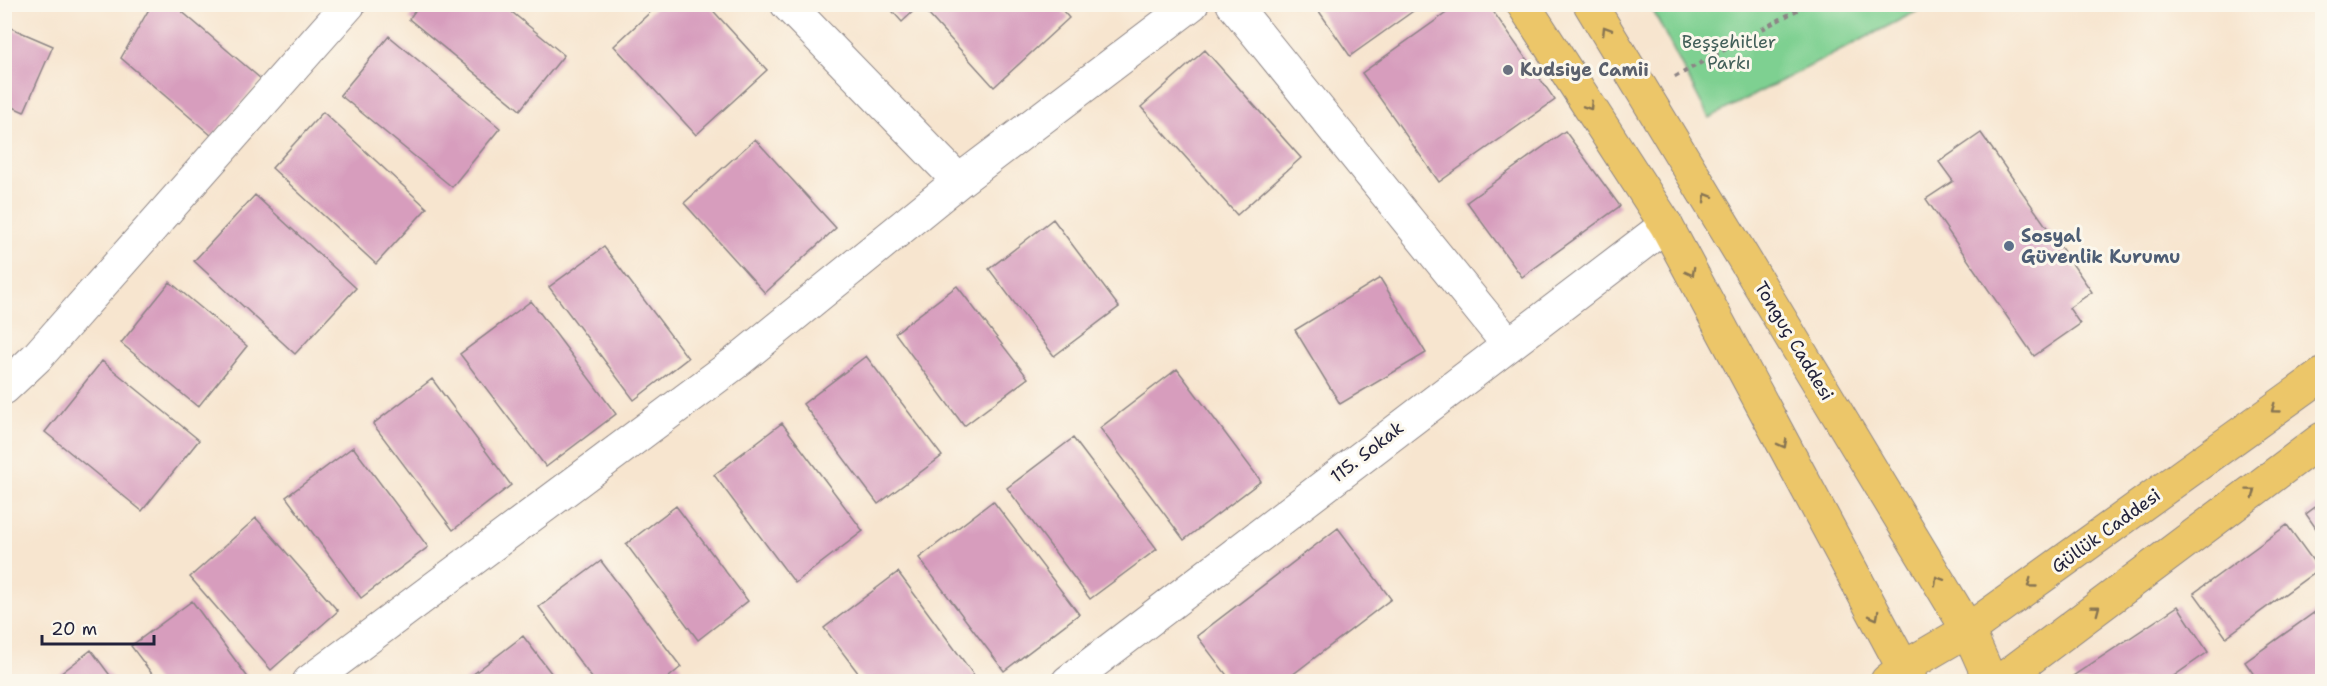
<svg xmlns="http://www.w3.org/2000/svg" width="2327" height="686" font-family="'Shantell Sans',sans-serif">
  <rect width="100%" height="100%" fill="#fbf7ec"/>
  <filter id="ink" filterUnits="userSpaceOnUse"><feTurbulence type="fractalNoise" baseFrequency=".0167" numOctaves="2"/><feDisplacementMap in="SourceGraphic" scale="12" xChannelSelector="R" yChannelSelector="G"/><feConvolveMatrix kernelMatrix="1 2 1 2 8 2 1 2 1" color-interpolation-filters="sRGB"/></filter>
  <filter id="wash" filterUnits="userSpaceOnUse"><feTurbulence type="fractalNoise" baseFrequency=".008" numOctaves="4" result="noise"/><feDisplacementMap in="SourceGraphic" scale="24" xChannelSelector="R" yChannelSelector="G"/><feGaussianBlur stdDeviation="1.35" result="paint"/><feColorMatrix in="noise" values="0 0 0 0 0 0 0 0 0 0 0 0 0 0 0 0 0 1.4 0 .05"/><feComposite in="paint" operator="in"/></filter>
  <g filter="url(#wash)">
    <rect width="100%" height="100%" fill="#f7e5cf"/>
    <path fill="#7ed091" stroke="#507966" stroke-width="1.5" d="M1650 5H1929L1709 118Z"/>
    <g id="blocks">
      <path fill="#d79dbd" d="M152 4H173L261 79 212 136 121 58Z
        M420 4H502L564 55 520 110 409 19Z
        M659 4H707L767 70 696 135 614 46Z
        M886 4H921L902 22Z
        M939 4H1057L1069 18 994 87 928 14Z
        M1314 4H1423L1350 56Z
        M1459 4H1488L1555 100 1439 182 1362 73Z
        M4 25 53 46 24 112 4 103Z
        M389 36 500 128 452 187 340 95Z
        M1205 50 1301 158 1237 215 1141 107Z
        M323 112 427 208 376 264 272 168Z
        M1565 131 1620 206 1522 277 1467 202Z
        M1981 133 2092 292 2069 308 2080 324 2034 356 1926 199 1953 181 1939 162Z
        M755 139 836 228 765 293 684 203Z
        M255 195 356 288 295 354 194 261Z
        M1053 219 1119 307 1054 356 989 269Z
        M604 247 688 358 634 400 549 287Z
        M1380 278 1426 353 1340 404 1295 330Z
        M170 282 247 346 198 407 121 343Z
        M957 286 1028 378 964 426 895 333Z
        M531 301 616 414 546 467 460 354Z
        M866 356 942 456 878 504 803 404Z
        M102 361 199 440 142 511 45 432Z
        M1177 369 1261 481 1184 540 1100 428Z
        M432 379 511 485 453 530 373 424Z
        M782 423 863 531 795 583 714 475Z
        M1073 438 1157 549 1090 599 1007 488Z
        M353 447 428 547 361 598 286 497Z
        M993 501 1079 614 1004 671 919 558Z
        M2322 502V537L2306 514Z
        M676 506 748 601 698 640 626 544Z
        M256 518 338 611 271 670 190 577Z
        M2287 525 2319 569 2226 637 2194 593Z
        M1338 528 1391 599 1283 682H1232L1197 636Z
        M601 561 681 667 663 682H595L539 607Z
        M898 572 979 682H865L824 628Z
        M192 601 249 679 246 682H158L131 646Z
        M2178 606 2208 652 2165 682H2077L2073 676Z
        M2322 607V673L2311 682H2259L2245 662Z
        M523 636 558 682H463Z
        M91 650 115 682H50Z"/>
    </g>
  </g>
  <g filter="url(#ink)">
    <use href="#blocks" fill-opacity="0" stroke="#8c8485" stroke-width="1.5"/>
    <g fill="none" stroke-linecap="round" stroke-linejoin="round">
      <defs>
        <path id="minor" d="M787 4 959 181
          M1233 4 1508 344
          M4 388 37 357 349 4
          M309 682 735 363 959 181 1192 4
          M1068 682 1666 225"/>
        <path id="major" d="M1523 4 1666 225 1911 682
          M1590 4 1968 630 1991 682
          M1887 681 1903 668 1968 630 2322 375
          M1999 682 2322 439"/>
      </defs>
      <use href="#minor" stroke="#8c8485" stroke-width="35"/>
      <use href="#major" stroke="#8c8485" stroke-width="35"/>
      <path stroke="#8c8485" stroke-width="4" stroke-dasharray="4.5 4.5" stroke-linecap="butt" d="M1675 77 1808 4"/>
      <use href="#minor" stroke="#fff" stroke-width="33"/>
      <use href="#major" stroke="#ecc669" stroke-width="33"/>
    </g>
    <defs><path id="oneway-chevron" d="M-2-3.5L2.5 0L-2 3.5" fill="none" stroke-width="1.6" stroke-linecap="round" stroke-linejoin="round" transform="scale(1.5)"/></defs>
    <g stroke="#877452">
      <use href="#oneway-chevron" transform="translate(1606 30) rotate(-122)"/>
      <use href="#oneway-chevron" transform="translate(1589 106) rotate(57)"/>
      <use href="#oneway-chevron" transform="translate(1707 197) rotate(-121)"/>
      <use href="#oneway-chevron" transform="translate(1691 272) rotate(62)"/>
      <use href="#oneway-chevron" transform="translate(2275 409) rotate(144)"/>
      <use href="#oneway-chevron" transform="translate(1783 444) rotate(62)"/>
      <use href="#oneway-chevron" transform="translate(2252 492) rotate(-37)"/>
      <use href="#oneway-chevron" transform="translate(1938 580) rotate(-121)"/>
      <use href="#oneway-chevron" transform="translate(2031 584) rotate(144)"/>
      <use href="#oneway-chevron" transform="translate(2096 609) rotate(-37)"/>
      <use href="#oneway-chevron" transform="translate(1875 616) rotate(62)"/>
    </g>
  </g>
  <circle fill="#6b7280" stroke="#fbf7ec" stroke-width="2" cx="1508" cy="70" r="6"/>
  <circle fill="#5c6f8a" stroke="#fbf7ec" stroke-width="2" cx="2009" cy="246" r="6"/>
  <g text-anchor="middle" stroke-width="6" stroke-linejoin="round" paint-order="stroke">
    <g font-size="18" fill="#425f59" stroke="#fbf7ec">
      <text x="1729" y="48">Beşşehitler<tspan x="1729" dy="21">Parkı</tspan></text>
    </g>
    <g font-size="18" font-weight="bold" fill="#5b616d" stroke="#fbf7ec" text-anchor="start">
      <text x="1520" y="76">Kudsiye Camii</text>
    </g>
    <g font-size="18" font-weight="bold" fill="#4e5e75" stroke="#fbf7ec" text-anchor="start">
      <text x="2021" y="242">Sosyal<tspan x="2021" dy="21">Güvenlik Kurumu</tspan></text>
    </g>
    <g font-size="18" fill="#22223b" stroke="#fbf7ec">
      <text transform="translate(1794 341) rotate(59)" y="6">Tonguç Caddesi</text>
      <text transform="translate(1367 452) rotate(-38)" y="6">115. Sokak</text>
      <text transform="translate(2106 531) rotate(-36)" y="6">Güllük Caddesi</text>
    </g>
  </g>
  <rect width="2327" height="686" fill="none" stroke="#fbf7ec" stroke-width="24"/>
  <path d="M42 635v9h112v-9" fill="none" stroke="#22223b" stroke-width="3"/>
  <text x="51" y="635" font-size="18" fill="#22223b" stroke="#fbf7ec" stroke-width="4.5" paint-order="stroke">20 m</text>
</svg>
